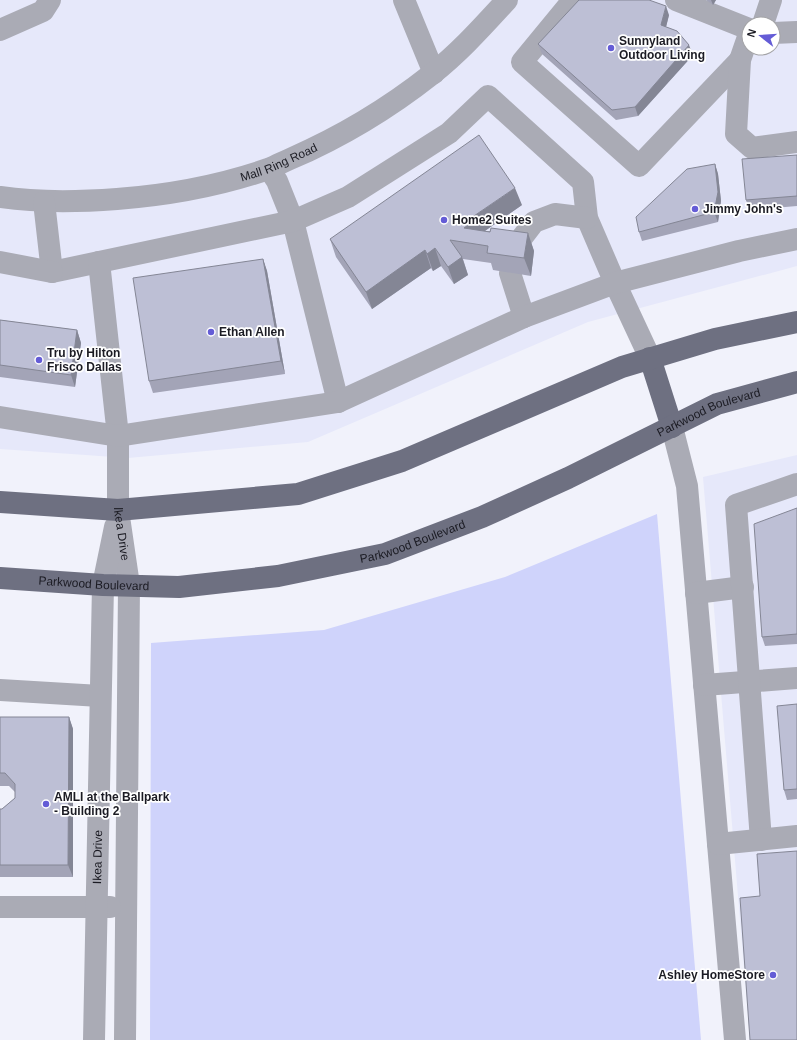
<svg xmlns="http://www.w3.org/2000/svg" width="797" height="1040" font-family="Helvetica,sans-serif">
  <rect width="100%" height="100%" fill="#f1f2fb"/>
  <path fill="#e6e8fa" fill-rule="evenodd" d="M0 0H797V266L588 322 308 442 128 458 0 449ZM749 24H773V48H749Z
    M797 455V1040H750L703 477Z"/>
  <path fill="#cfd3fb" d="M657 514 701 1040H150L151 643 324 630 505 577Z"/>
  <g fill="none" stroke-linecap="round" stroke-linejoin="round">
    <g stroke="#aaabb5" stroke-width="22">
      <path d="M404 0 434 73"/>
      <path d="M573 0 522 62 639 166 740 60"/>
      <path d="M676 0 749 29"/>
      <path d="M763 24 771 0"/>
      <path d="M0 30 43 11 50 0"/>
      <path d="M773 33 797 32"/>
      <path d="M749 34 740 60 736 134 752 148 797 142"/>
      <path d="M269 169 277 181 293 221 338 402"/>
      <path id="s1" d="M0 197C40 203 77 202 117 199 169 195 219 186 268 169 276 166 283 162 290 159 341 137 389 108 432 74 460 52 483 26 507 0"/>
      <path d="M44 202 52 272 293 221 348 197 449 133 488 96 583 182 587 218 615 283 650 358"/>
      <path d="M514 248 534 222 555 214 587 218"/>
      <path d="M0 262 52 272"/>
      <path id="s2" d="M99 262 118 436V510L129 585 125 1040"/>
      <path d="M510 273 524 317"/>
      <path d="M0 417 118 436 338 402 524 317 615 283 739 251 797 239"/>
      <path d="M672 427 687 486 735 1040"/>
      <path d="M696 593 743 587"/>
      <path d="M704 685 797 678"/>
      <path d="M0 690 100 696"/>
      <path d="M761 840 736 505 797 484"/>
      <path d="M718 844 797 836"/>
      <path d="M0 907H110"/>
      <path id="s3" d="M94 1040 103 585 115 527"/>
    </g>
    <g stroke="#6e7081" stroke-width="22">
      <path d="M650 358 672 427"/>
      <path d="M0 502 118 510 298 494 402 461 622 367 715 339 797 322"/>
      <path id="s4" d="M0 578 103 585 179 587 278 576 385 554 482 517 568 478 717 404 797 382"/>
    </g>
  </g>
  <path fill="#a3a4b7" d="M706 0H716L713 5Z
    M669 15 666 27 693 55 638 116 616 120 542 54 538 44Z
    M797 155V206L749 210 746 200Z
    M715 164 718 174 721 201 718 222 642 241 639 232Z
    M522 205 485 231 528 233 534 251 531 276 493 270 491 263 463 259 468 275 454 284 441 266 433 271 431 268 372 309 336 257 330 239Z
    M263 259 267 271 285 374 153 393 149 381Z
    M0 320 77 330 81 343 75 387 0 377Z
    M797 508V644L765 646 762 637Z
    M797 704V799L787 800 784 790Z
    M0 717H69L73 729V877H0V809H2L15 798V792L9 786H0Z"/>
  <path fill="#848695" d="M711 0H716L713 5Z
    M666 6 669 15 664 35 661 25Z
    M689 45 693 55 638 116 635 107Z
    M715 164 718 174 721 201 718 222 714 212Z
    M515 188 522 205 479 235 464 228 471 218Z
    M528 233 534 251 531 276 524 258Z
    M435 248 441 266 433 271 427 254Z
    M425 250 431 268 372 309 366 292Z
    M462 257 468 275 454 284 448 267Z
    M263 259 267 271 285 374 281 361Z
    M77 330 81 343 75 387 71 375Z
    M69 717 73 729V877L68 865Z"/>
  <path fill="#bdbfd5" stroke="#848695" d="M579 0H649L666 6 661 25 677 31 689 45 635 107 612 110 538 44Z
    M479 135 515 188 471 218 474 221 464 228 490 232 491 228 528 233 524 258 487 253 488 246 450 240 462 257 448 267 435 248 427 254 425 250 366 292 330 239Z
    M797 155V196L746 200 742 159Z
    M715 164 718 192 714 212 639 232 636 217 687 169Z
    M263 259 281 361 149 381 133 278Z
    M0 320 77 330 71 375 0 365Z
    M797 508V634L762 637 754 524Z
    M797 704V789L784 790 777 706Z
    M0 717H69L68 865H0V809H2L15 798V784L5 773H0Z
    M797 851V1040H750L740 898 760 896 757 854Z"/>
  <g fill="#645cd6" stroke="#fff" stroke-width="1.5">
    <circle cx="611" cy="48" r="4"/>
    <circle cx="695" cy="209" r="4"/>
    <circle cx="444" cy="220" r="4"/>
    <circle cx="211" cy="332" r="4"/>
    <circle cx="39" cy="360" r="4"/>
    <circle cx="46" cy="804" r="4"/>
    <circle cx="773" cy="975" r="4"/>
  </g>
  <g text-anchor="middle" stroke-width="3.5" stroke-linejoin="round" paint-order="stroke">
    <g font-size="12" font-weight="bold" fill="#1b1b23" stroke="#fff" text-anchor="start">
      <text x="619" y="45">Sunnyland<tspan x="619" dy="14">Outdoor Living</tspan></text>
      <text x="703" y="213">Jimmy John's</text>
      <text x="452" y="224">Home2 Suites</text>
      <text x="219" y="336">Ethan Allen</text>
      <text x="47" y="357">Tru by Hilton<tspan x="47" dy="14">Frisco Dallas</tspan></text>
      <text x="54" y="801">AMLI at the Ballpark<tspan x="54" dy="14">- Building 2</tspan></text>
      <text x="765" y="979" text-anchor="end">Ashley HomeStore</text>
    </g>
    <g font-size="12" fill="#1b1b23" stroke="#fff">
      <text dy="4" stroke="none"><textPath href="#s1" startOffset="284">Mall Ring Road</textPath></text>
      <text dy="4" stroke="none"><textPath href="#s4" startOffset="742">Parkwood Boulevard</textPath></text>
      <text dy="4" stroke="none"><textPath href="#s4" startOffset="418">Parkwood Boulevard</textPath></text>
      <text dy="4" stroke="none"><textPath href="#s2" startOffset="273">Ikea Drive</textPath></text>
      <text dy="4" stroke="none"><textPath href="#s4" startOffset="94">Parkwood Boulevard</textPath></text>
      <text dy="4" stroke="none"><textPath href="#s3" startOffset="183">Ikea Drive</textPath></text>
    </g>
  </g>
  <g transform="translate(761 36) rotate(287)"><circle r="19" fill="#ffffff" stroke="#a4a4a7"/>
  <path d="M0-3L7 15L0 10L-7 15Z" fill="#645cd6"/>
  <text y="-6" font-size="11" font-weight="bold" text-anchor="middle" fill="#1b1b23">N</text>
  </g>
</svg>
